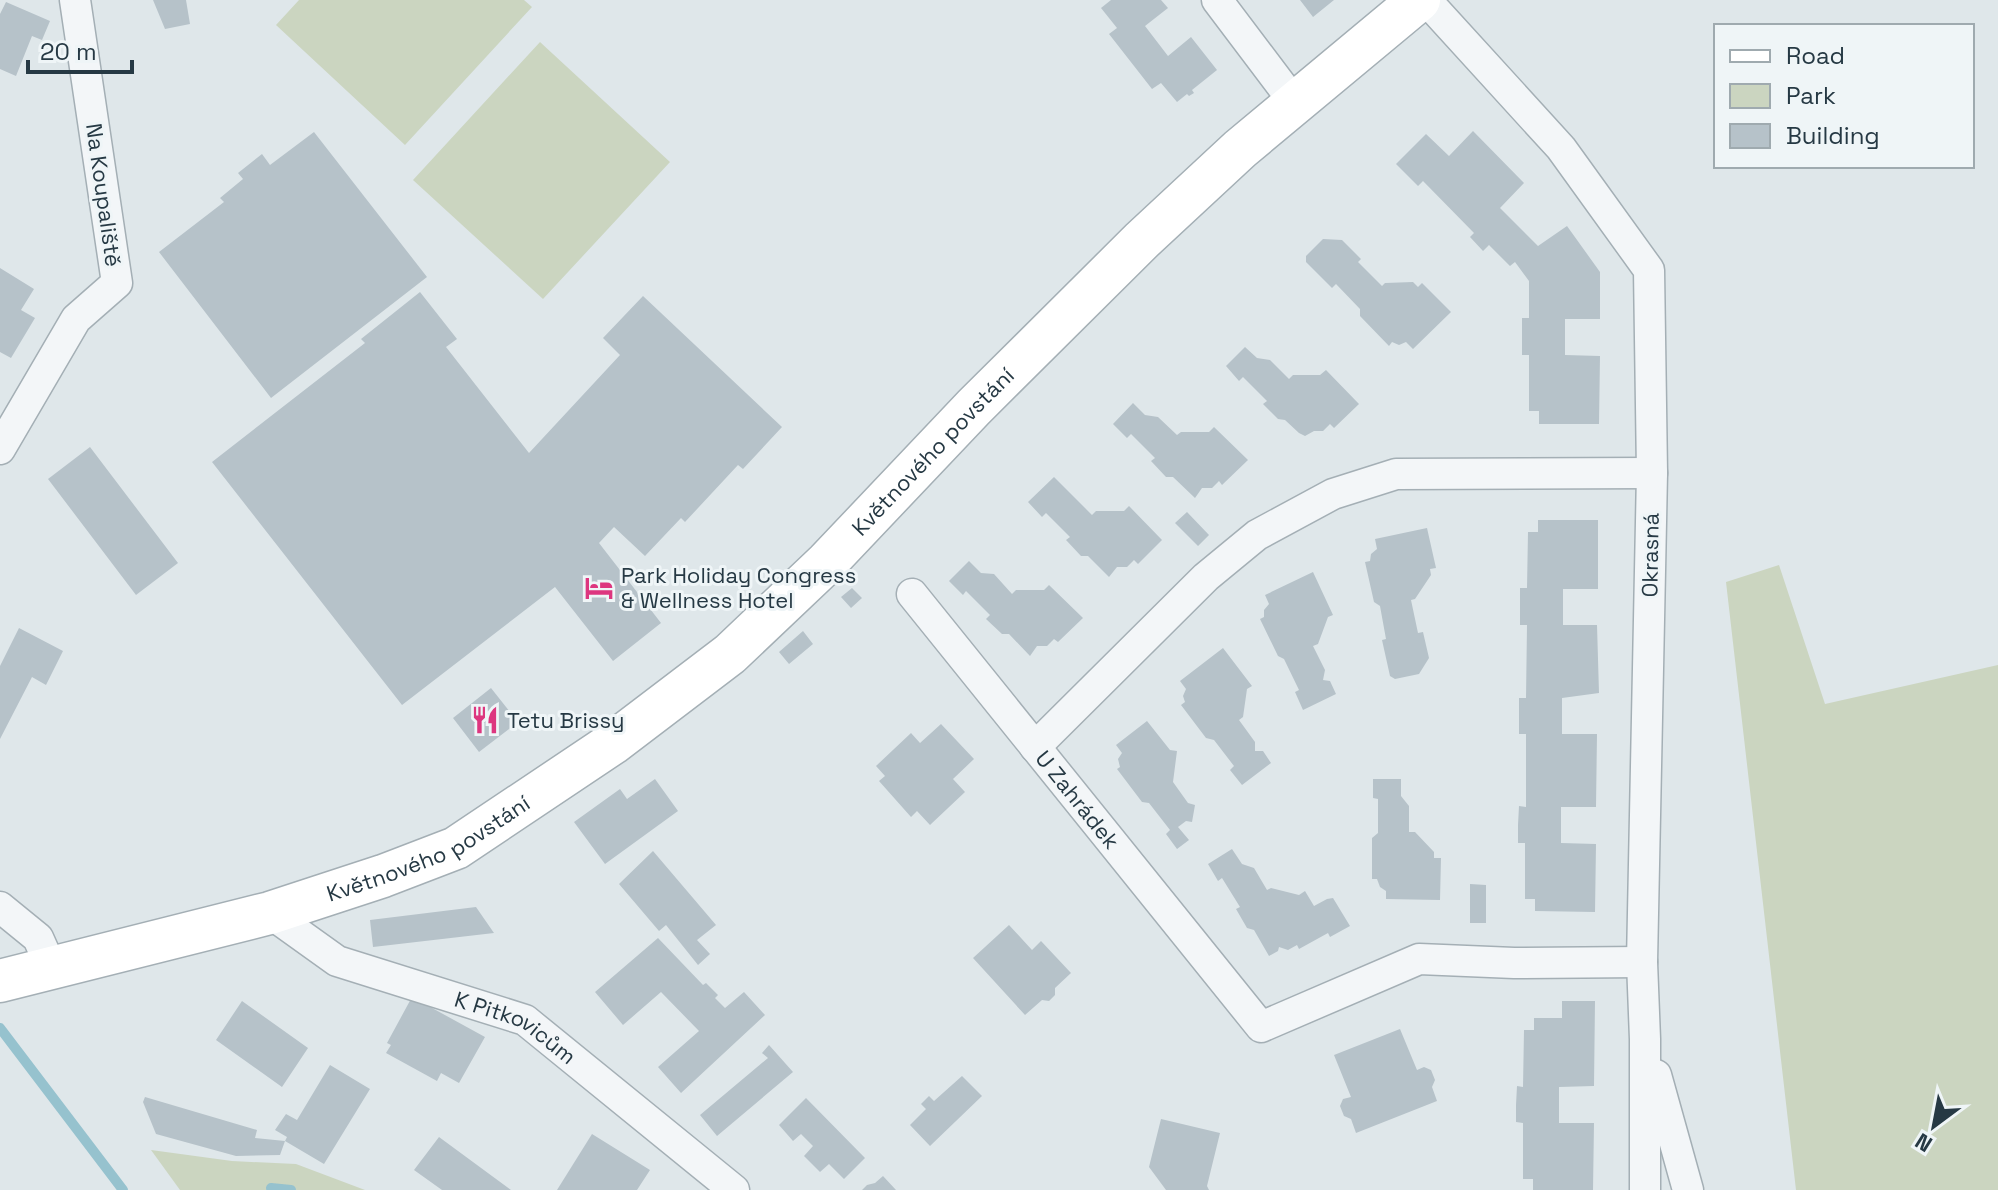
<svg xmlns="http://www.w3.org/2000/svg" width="1998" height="1190" font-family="'Space Grotesk',sans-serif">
  <rect width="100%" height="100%" fill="#dfe7ea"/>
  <path fill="#cbd5c0" d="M299 0H524L532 7 405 145 276 25Z
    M540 42 670 162 543 299 413 180Z
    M1779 565 1825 704 1998 665V1190H1796L1726 582Z
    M151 1150 232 1161 296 1164 365 1190H180Z"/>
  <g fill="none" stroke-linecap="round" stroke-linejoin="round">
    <path stroke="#96c2ce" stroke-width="10" d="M0 1028 123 1190
      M271 1188 291 1190"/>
  </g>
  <path fill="#b6c2c9" d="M153 0H186L190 24 165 29Z
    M1111 0H1161L1168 8 1145 26 1168 56 1191 37 1217 70 1192 90 1194 93 1189 96 1187 94 1177 102 1161 83 1152 89 1109 34 1117 28 1101 8Z
    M1300 0H1334L1313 17Z
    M6 2 50 21 42 40 32 36 16 76 0 69V14Z
    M1473 131 1524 183 1500 208 1538 246 1567 226 1600 272V319H1565V355L1600 356 1599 424H1539V411H1529V355H1522V318H1529V281L1515 262 1510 266 1489 245 1483 251 1470 237 1474 233 1423 181 1418 186 1396 164 1426 134 1449 156Z
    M314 132 427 277 271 398 159 252 224 202 220 198 243 179 238 173 262 154 270 165Z
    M1323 239 1342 240 1361 259 1358 262 1382 286 1385 283 1413 282 1418 287 1422 283 1451 312 1413 349 1406 342 1399 345 1392 342 1389 346 1360 316V309L1336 284 1332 288 1306 262V256Z
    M0 268 34 289 21 310 35 318 11 358 0 352Z
    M420 292 457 339 446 347 529 453 620 355 603 338 643 296 782 427 743 469 738 465 685 522 681 518 645 556 614 527 599 543 661 623 613 661 555 587 402 705 212 462 365 343 361 339Z
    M1245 347 1257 358 1270 360 1289 379 1293 375H1320L1326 370 1359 404 1334 428 1330 424 1323 431H1314L1305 436 1299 433 1285 420 1278 419 1263 404 1267 401 1243 377 1239 381 1226 366Z
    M1133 403 1145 415 1158 417 1177 435 1181 432H1209L1214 427 1248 460 1222 485 1219 481 1212 488H1202L1195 498 1173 477H1166L1151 461 1155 458 1131 434 1127 438 1113 424Z
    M90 447 178 563 136 595 48 479Z
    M1054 477 1092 515 1096 511H1124L1129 506 1162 540 1138 564 1134 560 1127 567H1117L1109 577 1088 556H1081L1066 540 1070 537 1046 513 1042 517 1028 502Z
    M1187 512 1209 535 1198 546 1175 523Z
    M1538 520H1598V589H1563V625H1597L1599 693 1562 698V734H1597L1596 807H1561V843L1596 844 1595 912 1535 911V899H1525V843H1518V825L1519 806 1526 807V734H1519V698H1526L1527 625H1520V588H1527L1528 532H1538Z
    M1427 528 1436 568 1430 569 1431 575 1415 599 1411 600 1418 633 1423 632 1429 658 1419 674 1395 679 1390 676 1382 640 1386 639 1380 606 1374 602 1365 562 1370 561 1371 554 1377 549 1375 539Z
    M969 561 981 573 994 574 1012 594 1016 590H1044L1049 585 1083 618 1058 642 1054 639 1047 646H1037L1030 656 1009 634H1002L986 619 990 615 966 591 963 595 949 581Z
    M1313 572 1333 615 1328 617 1318 644 1313 646 1325 670 1323 680 1330 681 1336 694 1303 710 1295 692 1299 690 1284 659 1278 656 1260 619 1264 617V610L1269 604 1265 595Z
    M852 588 862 598 851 608 841 597Z
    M19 628 63 651 46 685 32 677 0 739V666Z
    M803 631 813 644 789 664 779 652Z
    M1223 648 1252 686 1247 689 1243 717 1239 720 1255 742V751H1263L1271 763 1242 785 1230 770 1234 766 1214 740 1206 738 1181 705 1185 702 1183 696 1186 689 1180 681Z
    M491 688 518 722 479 752 453 718Z
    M1147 721 1170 750 1177 751 1173 782 1188 803 1195 805 1192 822 1186 821 1178 827 1189 840 1177 849 1166 834 1170 830 1149 803 1142 802 1117 769 1120 767 1118 759 1122 753 1116 745Z
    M941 724 974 759 953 779 965 792 930 825 917 811 911 817 879 781 885 776 876 766 911 733 920 743Z
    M655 779 678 811 605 864 574 822 620 789 627 799Z
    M1373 779H1401V796L1409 806V832H1415L1434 852V858H1441L1440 900 1386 899V891L1380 887 1377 879H1372V838L1378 833V799L1373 798Z
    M1232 849 1242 864 1254 868 1267 890 1271 888 1299 895 1305 891 1314 906 1327 899 1333 898 1350 926 1330 937 1328 933 1299 949 1297 945 1288 950 1279 947 1278 951 1269 956 1254 930 1247 928 1236 909 1240 907 1222 878 1218 881 1208 864Z
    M653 851 716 925 697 940 710 954 698 965 666 925 659 931 619 884Z
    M1470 884 1486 885V923H1470Z
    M476 907 494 933 373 947 370 920Z
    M1009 925 1032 950 1041 941 1071 973 1055 988V995L1049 1001 1042 1000 1025 1015 973 958Z
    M658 938 703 985 706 983 718 995 715 998 725 1008 744 992 765 1015 681 1093 658 1067 699 1031 661 992 623 1025 595 992Z
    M412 997 485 1037 459 1083 441 1073 437 1081 386 1053 391 1045 387 1043Z
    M242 1001 308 1048 282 1087 216 1040Z
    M1562 1001H1595L1594 1086 1559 1087V1123H1594L1593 1190H1533V1179H1523V1123L1516 1122V1105L1517 1086 1523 1087 1524 1030H1534V1018H1562Z
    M1400 1029 1417 1070 1424 1067 1431 1070 1435 1080 1432 1087 1437 1101 1356 1133 1351 1119 1344 1116 1340 1106 1343 1099 1351 1097 1334 1055Z
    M769 1045 793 1072 717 1136 700 1115 768 1058 762 1053Z
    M330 1065 370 1089 324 1164 285 1141 287 1137 275 1130 286 1114 297 1120Z
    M962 1076 982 1096 930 1146 910 1125 926 1109 921 1104 929 1096 934 1101Z
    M145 1097 257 1130 255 1138 285 1141 280 1155 236 1156 156 1134 143 1102Z
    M806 1098 865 1158 844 1179 829 1164 820 1172 804 1156 813 1146 801 1134 793 1141 779 1125Z
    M1161 1119 1220 1133 1207 1186 1209 1190H1166L1149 1167Z
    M592 1134 650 1170 637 1190H557Z
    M439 1137 511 1190H442L414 1170Z
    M883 1176 896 1190H862L867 1185 875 1183Z"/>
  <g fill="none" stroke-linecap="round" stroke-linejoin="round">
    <defs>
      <g id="street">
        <path d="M1217 0 1294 102"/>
        <path d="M1426 0 1561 148 1649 270 1652 473 1642 962 1645 1039V1190"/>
        <path d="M0 449 76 319 117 283 75 0"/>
        <path id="s1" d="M912 594 1261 1027 1419 959 1514 963 1642 962"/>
        <path d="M1035 747 1206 577 1257 535 1333 494 1396 474 1652 473"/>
        <path d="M0 907 38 938 51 967"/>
        <path id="s2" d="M270 913 337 961 525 1020 734 1190"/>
        <path d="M1656 1075 1688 1190"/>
      </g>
      <g id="secondary">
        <path id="s3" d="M0 981 270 913 383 876 456 848 613 743 730 654 827 562 974 407 1141 241 1240 149 1419 0"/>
      </g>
    </defs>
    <use href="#street" stroke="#a4afb5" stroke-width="33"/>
    <use href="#secondary" stroke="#a4afb5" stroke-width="45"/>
    <use href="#street" stroke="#f3f6f8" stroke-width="30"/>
    <use href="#secondary" stroke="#fff" stroke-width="42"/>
  </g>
  <defs>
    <symbol id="hotel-bare" viewBox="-9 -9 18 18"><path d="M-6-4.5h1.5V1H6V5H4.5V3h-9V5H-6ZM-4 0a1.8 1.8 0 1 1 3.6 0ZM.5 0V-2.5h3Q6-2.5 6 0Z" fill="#dd367f" stroke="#eff5f7" stroke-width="2.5" paint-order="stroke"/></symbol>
    <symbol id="restaurant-bare" viewBox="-9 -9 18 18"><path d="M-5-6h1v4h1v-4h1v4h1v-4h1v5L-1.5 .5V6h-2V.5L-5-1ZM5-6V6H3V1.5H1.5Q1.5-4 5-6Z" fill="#dd367f" stroke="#eff5f7" stroke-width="2.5" paint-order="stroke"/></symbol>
  </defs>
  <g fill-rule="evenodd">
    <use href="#hotel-bare" x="579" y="568" width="40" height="40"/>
    <use href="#restaurant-bare" x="465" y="700" width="40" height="40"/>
  </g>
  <g text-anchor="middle" stroke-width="6" stroke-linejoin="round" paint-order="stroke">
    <g font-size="22" fill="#263944" stroke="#eff5f7">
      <text transform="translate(104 195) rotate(82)" y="8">Na Koupaliště</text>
      <text dy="8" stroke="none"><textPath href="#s3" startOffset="1098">Květnového povstání</textPath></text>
      <text transform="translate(1650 555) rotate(-89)" y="8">Okrasná</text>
      <text dy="8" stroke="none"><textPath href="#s1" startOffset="264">U Zahrádek</textPath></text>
      <text dy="8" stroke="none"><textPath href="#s3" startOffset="450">Květnového povstání</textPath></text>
      <text dy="8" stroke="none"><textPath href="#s2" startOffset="274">K Pitkovicům</textPath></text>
    </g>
    <g font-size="22" fill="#263944" stroke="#eff5f7" text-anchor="start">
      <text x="621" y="583">Park Holiday Congress<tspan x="621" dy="25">&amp; Wellness Hotel</tspan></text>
      <text x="507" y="728">Tetu Brissy</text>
    </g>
  </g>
  <rect x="1714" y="24" width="260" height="144" fill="#eff5f7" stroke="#9faaaf" stroke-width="2"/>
  <rect x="1730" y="50" width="40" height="12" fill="#ffffff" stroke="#9faaaf" stroke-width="2"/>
  <text x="1786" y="64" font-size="24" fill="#263944">Road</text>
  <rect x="1730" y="84" width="40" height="24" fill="#cbd5c0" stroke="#9faaaf" stroke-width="2"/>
  <text x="1786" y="104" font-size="24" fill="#263944">Park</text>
  <rect x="1730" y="124" width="40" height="24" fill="#b6c2c9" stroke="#9faaaf" stroke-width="2"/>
  <text x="1786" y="144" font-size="24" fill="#263944">Building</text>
  <g transform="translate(1934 1126) rotate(212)" stroke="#eff5f7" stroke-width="6" paint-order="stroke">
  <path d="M0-6L14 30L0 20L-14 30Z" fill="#263944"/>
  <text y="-12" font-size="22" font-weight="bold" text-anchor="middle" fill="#263944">N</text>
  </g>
  <path d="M28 60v12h104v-12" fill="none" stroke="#263944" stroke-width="4"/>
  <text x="40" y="60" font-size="24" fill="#263944" stroke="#eff5f7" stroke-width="6" paint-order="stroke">20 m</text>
</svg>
